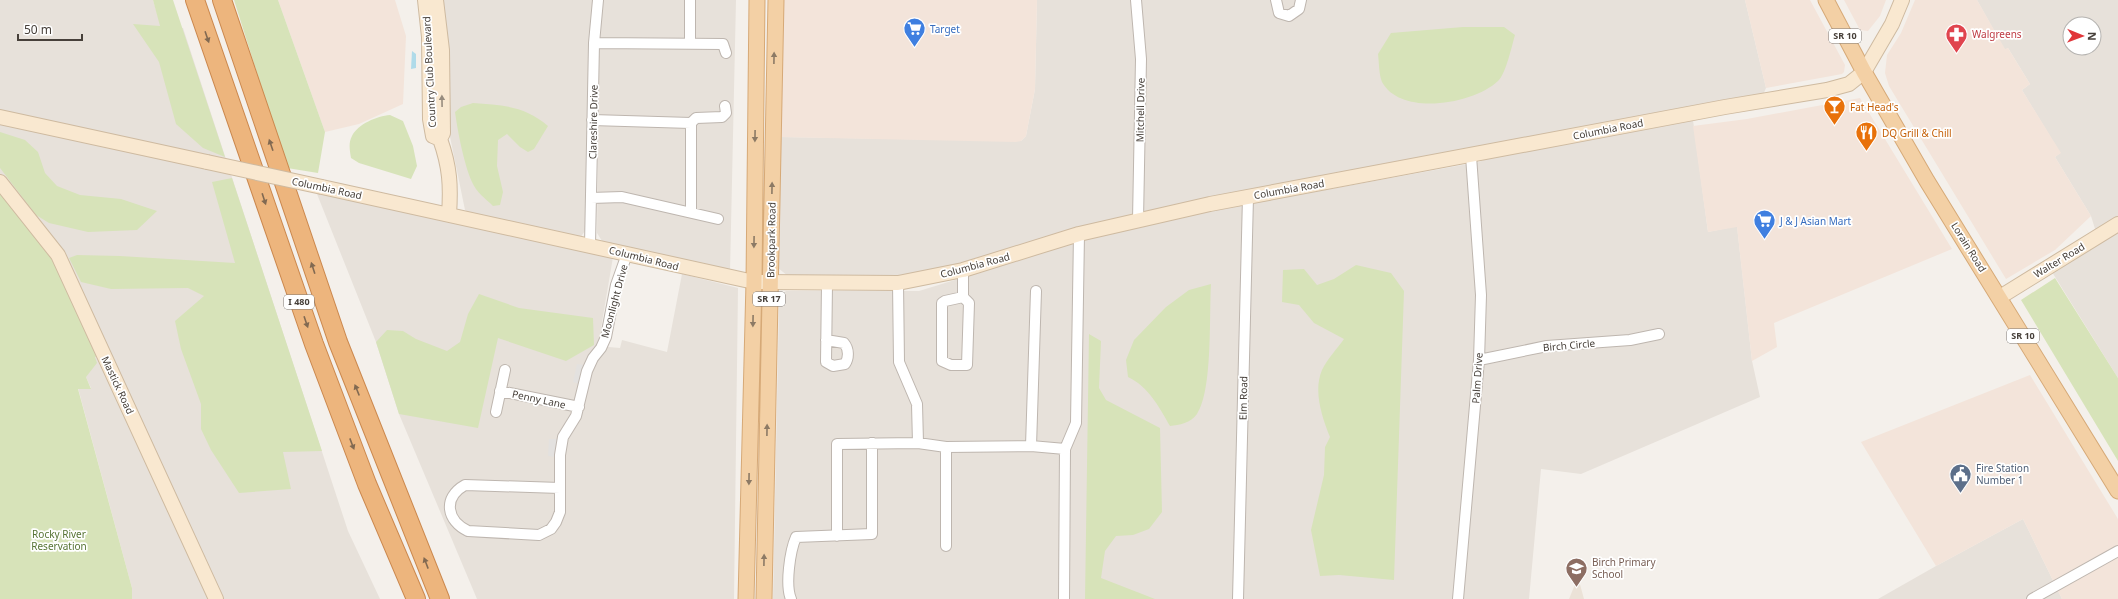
<svg xmlns="http://www.w3.org/2000/svg" width="2118" height="599" font-family="'Noto Sans',sans-serif">
  <rect width="100%" height="100%" fill="#f4f0eb"/>
  <path fill="#e7e1da" fill-rule="evenodd" d="M0 0H153L161 26 183 28 348 531 380 599H132V588L78 388H91L0 190Z
    M442 0H593L587 136V228L580 238 470 213 465 210 448 127 446 23Z
    M602 0H736L730 272 602 241 597 233 599 58Z
    M1037 0H1745L1766 88 1763 95 1116 219 1065 231 1026 245 940 270 899 275 795 277 788 276 778 268 777 245 780 137 1021 141 1026 136 1035 89Z
    M1977 0H2118V219L2096 232 2091 216 2055 157 2060 153 2022 90 2030 84 2008 48 2005 50ZM2070 24H2094V48H2070Z
    M1693 120 1708 232 1737 226 1752 361 1760 397 1581 474 1541 469 1529 599H773L779 302 780 297 786 291H919L971 275 1067 242 1226 208 1479 162 1486 159Z
    M317 194 349 198 613 257 598 346 620 348 622 340 667 352 682 274 738 288 734 599H477L399 414 376 342Z
    M2118 230V378L2052 272Z
    M2023 519 2062 599H1878L1936 566Z"/>
  <path fill="#f3e4da" d="M278 0H395L406 36 403 104 359 124 325 132Z
    M782 0H1037L1035 89 1026 136 1021 141 1016 142 780 137Z
    M1745 0H1810L1845 65 1844 72 1842 74 1766 88Z
    M1844 0H1886L1880 16 1868 31 1860 30Z
    M1915 0H1977L2005 49 2008 48 2030 84 2022 90 2061 153 2055 157 2091 216 2055 250 2006 279 1889 86 1885 73 1887 55 1901 33Z
    M1860 98 1952 249 1774 323 1777 347 1752 361 1737 227 1708 232 1693 126 1747 119Z
    M2030 375 2118 519V599H2062L2023 519 1936 566 1861 442Z"/>
  <path fill="#ebe2d7" d="M1578 577 1584 599H1569Z"/>
  <path fill="#d7e3b9" d="M153 0H173L225 157 203 148 176 124 159 62 133 24 160 26Z
    M234 0H278L325 132 318 173 287 168Z
    M1463 27H1504L1515 35C1512 45 1506 74 1498 81 1474 104 1401 117 1382 82 1379 75 1379 62 1378 54L1391 33Z
    M473 103C502 105 525 106 548 126L534 149 528 152 520 147 507 134 498 140 497 166 503 192 500 205 493 206C486 199 476 192 472 182 464 164 458 133 455 112L461 107Z
    M390 115 403 121 413 146 417 166 411 179 359 163 351 158C350 151 348 143 352 136 358 124 377 116 390 115Z
    M0 132 25 140 38 152 45 173 57 186 80 195 121 199 157 211 137 230 88 232 49 223 36 215 0 168Z
    M232 178 322 451 283 452 291 489 239 493 211 450 201 429V404L181 349 175 321 204 296 188 288 111 289 81 282 69 258 77 255 120 256 235 263 212 182Z
    M0 186 56 255 101 355 95 357 97 363 86 377 91 389H78L132 588V599H0Z
    M1356 265 1391 273 1404 291 1394 580 1339 575 1320 576 1311 530 1324 475 1325 447 1330 437C1322 417 1313 391 1322 370 1327 359 1337 349 1344 339L1314 323 1299 305 1282 302 1283 270 1304 269 1317 285 1334 279Z
    M2055 278 2118 378V461L2021 300Z
    M1211 284C1209 315 1213 390 1197 414 1191 423 1179 425 1170 426 1159 407 1149 387 1128 377L1126 360 1134 340 1166 307 1189 290Z
    M479 294 519 308 593 318 594 345 566 361 498 338 478 428 399 414 376 342 387 330 403 331 416 339 447 351 460 342 468 314Z
    M1089 334 1101 341 1099 388 1106 400 1160 428 1162 512 1149 529 1133 535 1116 536 1105 551 1101 578 1155 599H1085Z"/>
  <path fill="#e3e1df" d="M577 364 584 365 580 384 573 382Z
    M549 439H557L556 457 548 456Z"/>
  <path fill="#b0dbe9" d="M412 51 416 54V68L411 69Z"/>
  <g fill="none" stroke-linecap="round" stroke-linejoin="round">
    <defs>
      <path id="street" d="M1136 0 1141 59 1138 220
        M1276 0 1279 13 1289 16 1299 9 1301 0
        M594 43 723 44 726 53
        M690 44V0
        M592 120 691 123V212
        M691 123 696 118 722 117 726 113 725 106
        M591 198 622 197 718 219
        M590 245 594 43 598 0
        M898 283 899 362 917 404 918 443
        M963 297 945 301 942 303V361L951 365H967L969 303 963 297V270
        M826 340 844 343C849 349 849 358 845 364L833 366 826 362 827 284
        M1479 360 1547 346 1630 340 1659 334
        M500 391 579 407
        M496 412 505 370
        M1031 446 1036 291
        M946 447V546
        M560 488 465 485C442 498 447 521 468 531L539 535 551 529 556 522 560 512V455L563 437 576 416 587 371 593 358 601 348 606 337 616 285 627 254
        M837 536V444L918 443 946 447 1031 446 1065 449
        M791 599C785 585 790 551 796 537L872 534V443
        M1064 599 1065 449 1076 423 1079 234
        M1238 599 1248 197
        M1458 599 1479 360 1481 295 1471 156
        M2032 599 2118 551"/>
      <path id="secondary" d="M425 0 429 37 430 119 433 136 440 139
        M436 0 442 50 443 133 440 139C450 167 451 186 449 215
        M0 117 207 162
        M0 182 58 255 216 599
        M322 187 754 282 898 283 963 270 1079 234 1210 204 1725 107 1827 90 1849 84 1864 72 1892 24 1902 0
        M2000 297 2118 224"/>
      <path id="primary" d="M1826 0 1864 72 1927 181 2118 491
        M746 599 754 282 757 0
        M764 599 776 0"/>
      <path id="highway" d="M195 0 314 344 367 484 416 599
        M222 0 338 342 440 599"/>
    </defs>
    <use href="#street" stroke="#beb6af" stroke-width="12"/>
    <use href="#secondary" stroke="#cebaa0" stroke-width="16"/>
    <use href="#primary" stroke="#d6a977" stroke-width="17"/>
    <use href="#highway" stroke="#cb884e" stroke-width="20"/>
    <use href="#street" stroke="#fff" stroke-width="10"/>
    <use href="#secondary" stroke="#f9e8d0" stroke-width="14"/>
    <use href="#primary" stroke="#f3d0a5" stroke-width="15"/>
    <use href="#highway" stroke="#edb57d" stroke-width="18"/>
    <defs>
      <path id="secondary-bridge" d="M207 162 322 187"/>
    </defs>
    <use href="#secondary-bridge" stroke="#cebaa0" stroke-width="16" stroke-linecap="butt"/>
    <use href="#secondary-bridge" stroke="#f9e8d0" stroke-width="14"/>
  </g>
  <defs><path id="oneway-solid" d="M-6-.8H1V-3.2L6.5 0L1 3.2V.8H-6Z"/></defs>
  <g fill="#816951">
    <use href="#oneway-solid" transform="translate(207 37) rotate(71)"/>
    <use href="#oneway-solid" transform="translate(271 145) rotate(-109)"/>
    <use href="#oneway-solid" transform="translate(264 199) rotate(72)"/>
    <use href="#oneway-solid" transform="translate(313 268) rotate(-108)"/>
    <use href="#oneway-solid" transform="translate(306 322) rotate(71)"/>
    <use href="#oneway-solid" transform="translate(357 390) rotate(-112)"/>
    <use href="#oneway-solid" transform="translate(352 444) rotate(69)"/>
    <use href="#oneway-solid" transform="translate(426 563) rotate(-111)"/>
  </g>
  <g fill="#8c7a65">
    <use href="#oneway-solid" transform="translate(774 58) rotate(-89)"/>
    <use href="#oneway-solid" transform="translate(755 136) rotate(91)"/>
    <use href="#oneway-solid" transform="translate(772 188) rotate(-89)"/>
    <use href="#oneway-solid" transform="translate(754 242) rotate(91)"/>
    <use href="#oneway-solid" transform="translate(753 321) rotate(91)"/>
    <use href="#oneway-solid" transform="translate(767 430) rotate(-89)"/>
    <use href="#oneway-solid" transform="translate(749 479) rotate(91)"/>
    <use href="#oneway-solid" transform="translate(764 560) rotate(-89)"/>
  </g>
  <use fill="#978c7e" href="#oneway-solid" transform="translate(442 101) rotate(-91)"/>
  <defs>
    <symbol id="supermarket-pin" viewBox="-11 -11 22 30"><path d="M0 17L-7.5 6A9.5 9.5 0 1 1 7.5 6Z" fill="#3f7fe0" stroke="#fff"/><path d="M-6-5.5h2.5l.6 2H6L4.5 2H-2.5L-4.4-4H-6ZM-1.5 3.2a1.3 1.3 0 1 0 .1 0ZM3 3.2a1.3 1.3 0 1 0 .1 0Z" fill="#fff"/></symbol>
    <symbol id="pharmacy-pin" viewBox="-11 -11 22 30"><path d="M0 17L-7.5 6A9.5 9.5 0 1 1 7.5 6Z" fill="#e0444e" stroke="#fff"/><path d="M-2-6h4v4h4v4h-4v4h-4v-4h-4v-4h4Z" fill="#fff"/></symbol>
    <symbol id="bar-pin" viewBox="-11 -11 22 30"><path d="M0 17L-7.5 6A9.5 9.5 0 1 1 7.5 6Z" fill="#e8710a" stroke="#fff"/><path d="M-6-5H6L.8 .8V4.5H3.5V6h-7V4.5H-.8V.8Z" fill="#fff"/></symbol>
    <symbol id="restaurant-pin" viewBox="-11 -11 22 30"><path d="M0 17L-7.5 6A9.5 9.5 0 1 1 7.5 6Z" fill="#e8710a" stroke="#fff"/><path d="M-5-6h1v4h1v-4h1v4h1v-4h1v5L-1.5 .5V6h-2V.5L-5-1ZM5-6V6H3V1.5H1.5Q1.5-4 5-6Z" fill="#fff"/></symbol>
    <symbol id="civic-pin" viewBox="-11 -11 22 30"><path d="M0 17L-7.5 6A9.5 9.5 0 1 1 7.5 6Z" fill="#5c6f8a" stroke="#fff"/><path d="M-.6-6.5H3V-4.5H.6V-3L4-1V1h2V6H-6V1h2V-1L-.6-3ZM-1.2 2.5V6h2.4V2.5Z" fill="#fff"/></symbol>
    <symbol id="school-pin" viewBox="-11 -11 22 30"><path d="M0 17L-7.5 6A9.5 9.5 0 1 1 7.5 6Z" fill="#8d6e63" stroke="#fff"/><path d="M0-5L7-2L0 1L-7-2ZM-4 1L0 2.5L4 1V4Q0 6-4 4Z" fill="#fff"/></symbol>
  </defs>
  <g fill-rule="evenodd">
    <use href="#supermarket-pin" x="902" y="16" width="25" height="34"/>
    <use href="#pharmacy-pin" x="1944" y="22" width="25" height="34"/>
    <use href="#bar-pin" x="1822" y="94" width="25" height="34"/>
    <use href="#restaurant-pin" x="1854" y="120" width="25" height="34"/>
    <use href="#supermarket-pin" x="1752" y="208" width="25" height="34"/>
    <use href="#civic-pin" x="1948" y="462" width="25" height="34"/>
    <use href="#school-pin" x="1564" y="556" width="25" height="34"/>
  </g>
  <g text-anchor="middle" stroke-width="3.5" stroke-linejoin="round" paint-order="stroke">
    <g fill="#fff" stroke="#7e7975" stroke-width="1">
      <rect x="1829" y="29" width="32" height="14" rx="3"/>
      <rect x="753" y="292" width="32" height="14" rx="3"/>
      <rect x="284" y="295" width="30" height="14" rx="3"/>
      <rect x="2007" y="329" width="32" height="14" rx="3"/>
    </g>
    <g font-size="9" font-weight="bold" fill="#47403a">
      <text x="1845" y="39">SR 10</text>
      <text x="769" y="302">SR 17</text>
      <text x="299" y="305">I 480</text>
      <text x="2023" y="339">SR 10</text>
    </g>
    <g font-size="10" fill="#366cbe" stroke="#fff" text-anchor="start">
      <text x="930" y="33">Target</text>
      <text x="1780" y="225">J &amp; J Asian Mart</text>
    </g>
    <g font-size="10" fill="#be3a42" stroke="#fff" text-anchor="start">
      <text x="1972" y="38">Walgreens</text>
    </g>
    <g font-size="10" fill="#47403a" stroke="#fff">
      <text transform="translate(429 72) rotate(-93)" y="4">Country Club Boulevard</text>
      <text transform="translate(1140 110) rotate(-89)" y="4">Mitchell Drive</text>
      <text transform="translate(593 122) rotate(-89)" y="4">Clareshire Drive</text>
      <text transform="translate(1608 129) rotate(-11)" y="4">Columbia Road</text>
      <text transform="translate(327 188) rotate(12)" y="4">Columbia Road</text>
      <text transform="translate(1289 189) rotate(-10)" y="4">Columbia Road</text>
      <text transform="translate(771 240) rotate(-89)" y="4">Brookpark Road</text>
      <text transform="translate(1969 247) rotate(58)" y="4">Lorain Road</text>
      <text transform="translate(644 258) rotate(14)" y="4">Columbia Road</text>
      <text transform="translate(2059 260) rotate(-31)" y="4">Walter Road</text>
      <text transform="translate(975 265) rotate(-15)" y="4">Columbia Road</text>
      <text transform="translate(614 301) rotate(-75)" y="4">Moonlight Drive</text>
      <text transform="translate(1569 345) rotate(-5)" y="4">Birch Circle</text>
      <text transform="translate(1477 378) rotate(-86)" y="4">Palm Drive</text>
      <text transform="translate(118 385) rotate(65)" y="4">Mastick Road</text>
      <text transform="translate(1243 398) rotate(-89)" y="4">Elm Road</text>
      <text transform="translate(539 399) rotate(12)" y="4">Penny Lane</text>
    </g>
    <g font-size="10" fill="#c56008" stroke="#fff" text-anchor="start">
      <text x="1850" y="111">Fat Head's</text>
      <text x="1882" y="137">DQ Grill &amp; Chill</text>
    </g>
    <g font-size="10" fill="#4e5e75" stroke="#fff" text-anchor="start">
      <text x="1976" y="472">Fire Station<tspan x="1976" dy="12">Number 1</tspan></text>
    </g>
    <g font-size="10" fill="#567333" stroke="#fff">
      <text x="59" y="538">Rocky River<tspan x="59" dy="12">Reservation</tspan></text>
    </g>
    <g font-size="10" fill="#785e54" stroke="#fff" text-anchor="start">
      <text x="1592" y="566">Birch Primary<tspan x="1592" dy="12">School</tspan></text>
    </g>
  </g>
  <g transform="translate(2082 36) rotate(91)"><circle r="19" fill="#ffffff" stroke="#b5b3b0"/>
  <path d="M0-3L7 15L0 10L-7 15Z" fill="#e13539"/>
  <text y="-6" font-size="11" font-weight="bold" text-anchor="middle" fill="#47403a">N</text>
  </g>
  <path d="M18 34v6h64v-6" fill="none" stroke="#47403a" stroke-width="2"/>
  <text x="24" y="34" font-size="12" fill="#47403a" stroke="#ffffff" stroke-width="3" paint-order="stroke">50 m</text>
</svg>
